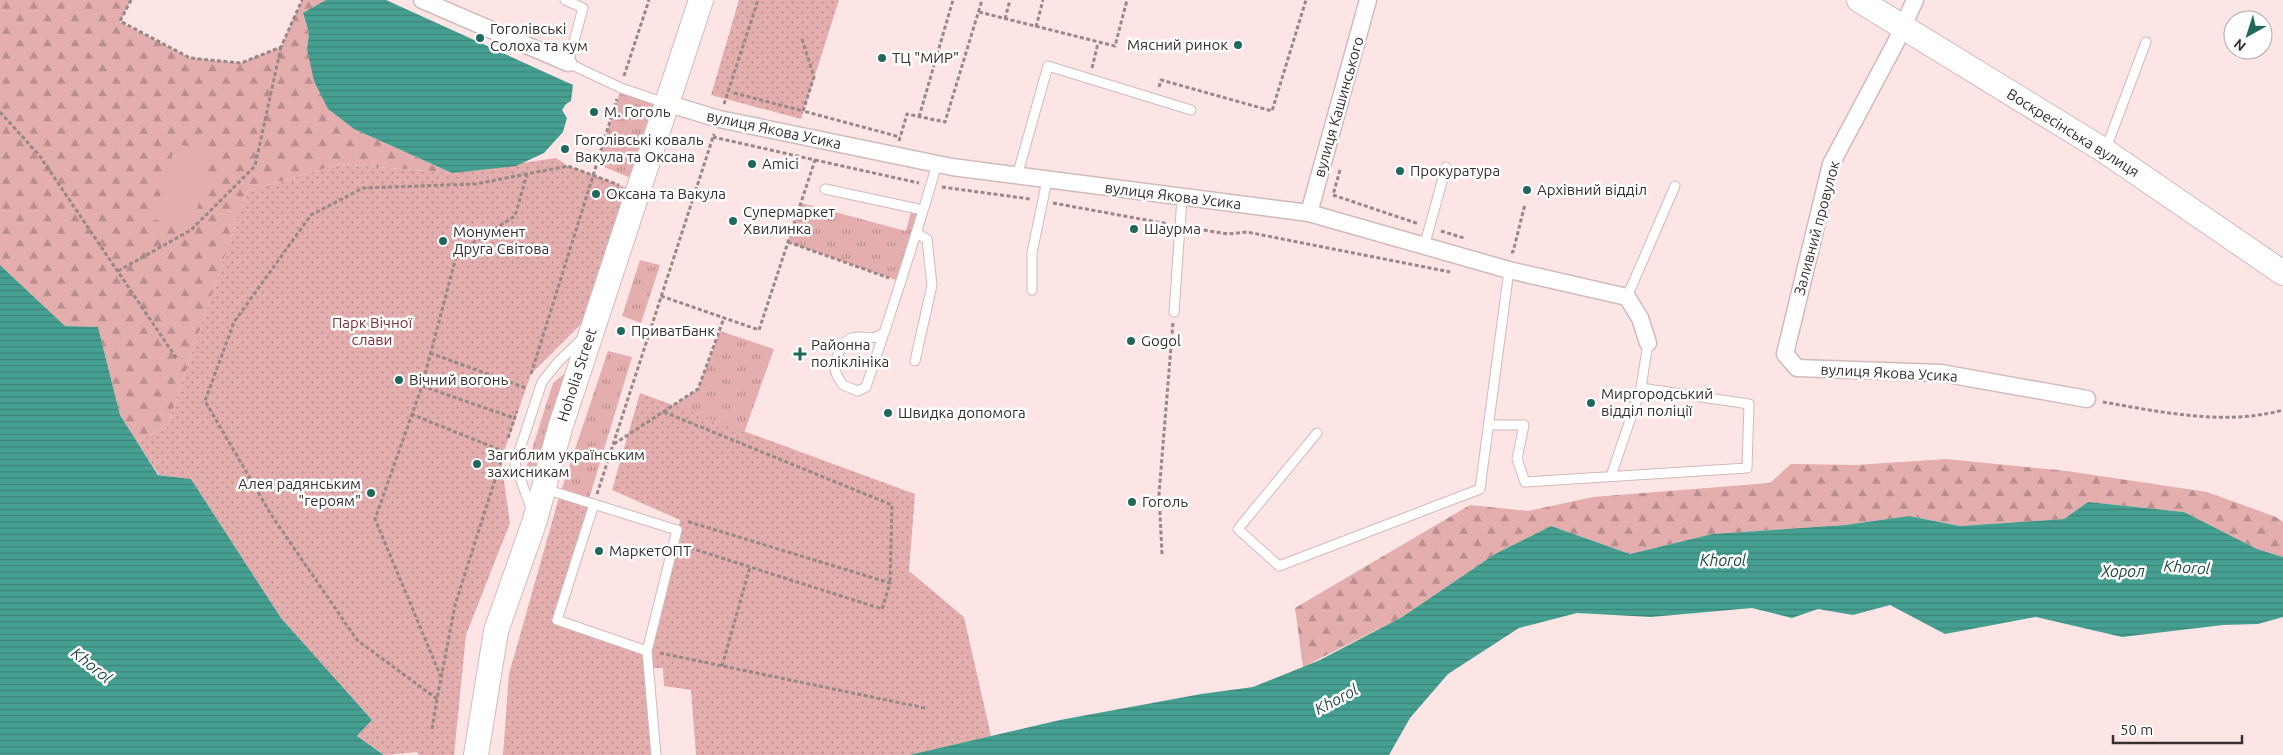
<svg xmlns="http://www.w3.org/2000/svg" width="2283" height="755" font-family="Ubuntu,sans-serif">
  <defs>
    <pattern id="grass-tufts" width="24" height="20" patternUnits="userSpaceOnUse" patternTransform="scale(1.25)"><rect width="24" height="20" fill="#e4aeae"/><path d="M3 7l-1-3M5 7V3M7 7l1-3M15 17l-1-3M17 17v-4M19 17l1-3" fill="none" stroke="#ba8e8e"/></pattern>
    <pattern id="forest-firs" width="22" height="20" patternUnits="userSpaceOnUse" patternTransform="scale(1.25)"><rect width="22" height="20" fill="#e4aeae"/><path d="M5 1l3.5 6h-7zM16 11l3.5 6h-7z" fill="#ba8e8e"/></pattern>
    <pattern id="park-dots" width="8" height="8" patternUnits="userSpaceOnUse" patternTransform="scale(1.25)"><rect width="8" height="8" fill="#e4aeae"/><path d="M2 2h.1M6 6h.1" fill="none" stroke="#ba8e8e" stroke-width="1.8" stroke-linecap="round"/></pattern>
    <pattern id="water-rules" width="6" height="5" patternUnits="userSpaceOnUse" patternTransform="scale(1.25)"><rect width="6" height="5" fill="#46a091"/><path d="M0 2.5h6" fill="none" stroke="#3b8377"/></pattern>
  </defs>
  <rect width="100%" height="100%" fill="#fde5e5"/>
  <path fill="url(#grass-tufts)" d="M621 88 656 100 631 178 597 164Z
    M801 203 906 231 912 208 923 210 901 282 788 242Z
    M640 260 660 265 641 323 622 316Z
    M720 331 774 349 744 433 673 406 698 389Z
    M608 351 632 357 588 502 560 494Z
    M570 369 533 484 527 465 553 383Z"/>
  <path fill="url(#forest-firs)" d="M0 0H131L120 22 190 58 241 63 281 47 302 0H326L303 14 309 33 307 49 328 109 354 129 452 173 341 164 247 191 167 427 137 442 120 415 98 327 65 326 0 265Z
    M1946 459 2067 471 2207 492 2276 517 2283 522V557L2257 549 2184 512 2088 502 2064 519 1960 526 1909 516 1845 525 1712 534 1630 554 1551 526 1495 554 1402 617 1303 667 1295 608 1470 505 1528 511 1593 497 1770 483 1791 464 1856 465Z"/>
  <path fill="url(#park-dots)" d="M739 0H839L801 119 711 95Z
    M556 158 568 166 628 188 584 321 531 374 501 460 510 523 466 635 454 755H419L417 752 385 755 357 736 372 720 281 618 191 479 159 475 137 442 167 427 247 191 341 164 452 173Z
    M640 393 915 494 909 571 964 617 991 736 909 755H696L691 690 664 686 663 668H649L656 755H503L509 674 560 494 594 504 557 620 647 651 680 520 612 490Z"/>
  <path fill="#e4aeae" d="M176 143 213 154 191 230 153 219Z"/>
  <path fill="url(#water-rules)" d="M326 0H386L573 85 571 101 566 104 562 110 567 118 563 132 544 153 516 166 452 173 354 129 328 109 314 81 307 49 309 33 303 13Z
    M0 265 65 326 98 327 120 415 158 475 191 479 281 618 372 720 357 736 384 755H0Z
    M2088 502 2184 512 2257 549 2283 557V617L2258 624 2223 625 2122 637 2036 617 1945 634 1890 605 1853 615 1818 609 1792 618 1752 608 1651 617 1577 613 1519 628 1448 674 1410 718 1389 755H909L1060 720 1201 694 1253 687 1320 660 1402 617 1495 554 1551 526 1630 554 1712 534 1845 525 1909 516 1960 526 2064 519Z"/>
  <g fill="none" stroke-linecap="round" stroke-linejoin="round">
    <defs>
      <path id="lane" d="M565 0 583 8 568 63 621 88 665 103
        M2105 151 2146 42
        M1017 176 1048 66 1191 110
        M825 189 923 210
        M1424 247 1446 167
        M1032 290V253L1047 180
        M1627 297 1675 186
        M1174 312 1182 198
        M885 332C871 343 867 334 852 338 843 340 835 358 835 367 835 374 839 379 843 385L858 391 866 387C891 313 915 239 937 164
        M915 361 932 285 927 239 916 233
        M1488 425H1524L1517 459 1525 482 1747 468 1749 404 1641 388
        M1317 433 1238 529 1279 566 1480 489 1509 270
        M1611 476 1641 388 1648 343
        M545 489 677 530 647 651 656 755
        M594 504 557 620 647 651
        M532 511 515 464 542 382 558 362 582 339"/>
      <path id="street" d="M422 0 568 63
        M1915 0 1895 44 1831 164 1785 354 1797 368 1941 373 2087 399
        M666 103 719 119 952 167 1309 213 1509 270 1627 297 1640 318 1648 343
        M1309 213 1368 0"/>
      <path id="secondary" d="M1859 0 2105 151 2283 273
        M476 755 496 631 535 520 560 428 701 0"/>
    </defs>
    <use href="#lane" stroke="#d1baba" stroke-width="11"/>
    <use href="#street" stroke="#d1baba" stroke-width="19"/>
    <use href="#secondary" stroke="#d1baba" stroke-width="26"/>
    <path stroke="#988888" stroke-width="3" stroke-dasharray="4 2.5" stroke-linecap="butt" d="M131 0 120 21 190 58 241 63 281 47 302 0
      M979 12 1115 46 1127 0
      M1005 19 1010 0
      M1036 27 1043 0
      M802 39 814 77 803 111 900 137
      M1092 68 1098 43
      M624 76 649 0
      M1159 87 1161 80 1272 111 1306 0
      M734 93 803 111
      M724 104 758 0
      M0 112 39 155 177 359
      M919 117 953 0
      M899 141 907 114 945 122 982 0
      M815 160 919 183
      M1340 170 1333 195 1419 224
      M942 187 1030 199
      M1053 203 1168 224
      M1191 228 1228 234 1247 232 1450 272
      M1441 231 1464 238
      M788 242 889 278
      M1511 252H1513L1525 204
      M118 271 191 230 255 166 281 47
      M661 296 759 330 815 160 713 137
      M430 353 526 388
      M531 374 617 99
      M422 386 514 418
      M2103 402C2161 412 2225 426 2283 410
      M664 412 892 505 890 583
      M411 414 505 452
      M508 438 517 411
      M614 444 698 389 724 318
      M501 461 455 605 437 699 357 640 272 516 205 401 234 322 311 215 363 188 475 184 568 166 619 185
      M597 494 714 134
      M684 546 882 609 890 583 686 521
      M1162 554 1159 494 1173 322
      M660 653 925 708
      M722 666 750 567
      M441 677 375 519 422 386 457 253 515 216 527 174
      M432 729 437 699"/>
    <use href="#lane" stroke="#fff" stroke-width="9"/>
    <use href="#street" stroke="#fff" stroke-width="16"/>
    <use href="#secondary" stroke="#fff" stroke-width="24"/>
  </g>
  <g fill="#21685c" stroke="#fff" stroke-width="2">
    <circle cx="480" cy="38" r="5"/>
    <circle cx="1238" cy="45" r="5"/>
    <circle cx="882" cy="58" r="5"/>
    <circle cx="594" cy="112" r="5"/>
    <circle cx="565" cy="149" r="5"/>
    <circle cx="752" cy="164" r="5"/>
    <circle cx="1400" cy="171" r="5"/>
    <circle cx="1527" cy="190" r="5"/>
    <circle cx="596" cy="194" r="5"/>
    <circle cx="733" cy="221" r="5"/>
    <circle cx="1134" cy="229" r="5"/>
    <circle cx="443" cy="241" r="5"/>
    <circle cx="621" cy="331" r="5"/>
    <circle cx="1131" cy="341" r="5"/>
    <path d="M797.5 346.5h5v5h5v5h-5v5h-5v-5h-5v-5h5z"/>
    <circle cx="399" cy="380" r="5"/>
    <circle cx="1591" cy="403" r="5"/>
    <circle cx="888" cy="413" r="5"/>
    <circle cx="477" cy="464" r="5"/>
    <circle cx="371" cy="493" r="5"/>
    <circle cx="1132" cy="502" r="5"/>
    <circle cx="599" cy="551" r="5"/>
  </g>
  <g text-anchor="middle" stroke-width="5" stroke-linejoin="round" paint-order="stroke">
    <g font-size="15" fill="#382f2f" stroke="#fff" text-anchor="start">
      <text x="490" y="34">Гоголівські<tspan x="490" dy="17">Солоха та кум</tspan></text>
      <text x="1228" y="50" text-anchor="end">Мясний ринок</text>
      <text x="892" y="63">ТЦ "МИР"</text>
      <text x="604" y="117">М. Гоголь</text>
      <text x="575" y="145">Гоголівські коваль<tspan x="575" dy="17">Вакула та Оксана</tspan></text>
      <text x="762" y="169">Amici</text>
      <text x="1410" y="176">Прокуратура</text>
      <text x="1537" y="195">Архівний відділ</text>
      <text x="606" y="199">Оксана та Вакула</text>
      <text x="743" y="217">Супермаркет<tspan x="743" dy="17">Хвилинка</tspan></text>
      <text x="1144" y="234">Шаурма</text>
      <text x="453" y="237">Монумент<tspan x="453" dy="17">Друга Світова</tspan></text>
      <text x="631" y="336">ПриватБанк</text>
      <text x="1141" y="346">Gogol</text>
      <text x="811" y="350">Районна<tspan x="811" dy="17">поліклініка</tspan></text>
      <text x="409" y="385">Вічний вогонь</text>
      <text x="1601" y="399">Миргородський<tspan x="1601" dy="17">відділ поліції</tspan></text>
      <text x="898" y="418">Швидка допомога</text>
      <text x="487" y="460">Загиблим українським<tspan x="487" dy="17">захисникам</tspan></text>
      <text x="361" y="489" text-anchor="end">Алея радянським<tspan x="361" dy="17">"героям"</tspan></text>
      <text x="1142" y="507">Гоголь</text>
      <text x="609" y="556">МаркетОПТ</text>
    </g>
    <g font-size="15" fill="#382f2f" stroke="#fff">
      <text transform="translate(1339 107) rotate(-74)" y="5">вулиця Кашинського</text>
      <text transform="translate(774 130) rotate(12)" y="5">вулиця Якова Усика</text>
      <text transform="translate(2073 133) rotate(32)" y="5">Воскресінська вулиця</text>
      <text transform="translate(1173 196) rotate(7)" y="5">вулиця Якова Усика</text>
      <text transform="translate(1817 228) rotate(-75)" y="5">Заливний провулок</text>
      <text transform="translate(1889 373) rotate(3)" y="5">вулиця Якова Усика</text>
      <text transform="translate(577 375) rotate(-72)" y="5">Hoholia Street</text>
    </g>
    <g font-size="15" fill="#852d36" stroke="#fff">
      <text x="372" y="328">Парк Вічної<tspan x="372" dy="17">слави</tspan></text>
    </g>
    <g font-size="16" font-style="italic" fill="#234c44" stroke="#fff">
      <text x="1723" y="566">Khorol</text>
      <text transform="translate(2187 567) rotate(4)" y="6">Khorol</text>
      <text x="2123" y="577">Хорол</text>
      <text transform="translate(92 665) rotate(39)" y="6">Khorol</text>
      <text transform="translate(1336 699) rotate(-28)" y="6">Khorol</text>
    </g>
  </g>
  <g transform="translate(2248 35) rotate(219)"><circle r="24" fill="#ffffff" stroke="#afacac"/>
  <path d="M0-4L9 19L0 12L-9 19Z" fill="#21685c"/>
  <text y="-8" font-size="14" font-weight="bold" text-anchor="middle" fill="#382f2f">N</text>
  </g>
  <path d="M2113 735v8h129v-8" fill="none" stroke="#382f2f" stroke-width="2.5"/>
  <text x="2120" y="735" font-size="15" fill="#382f2f" stroke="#ffffff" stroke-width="4" paint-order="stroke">50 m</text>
</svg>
